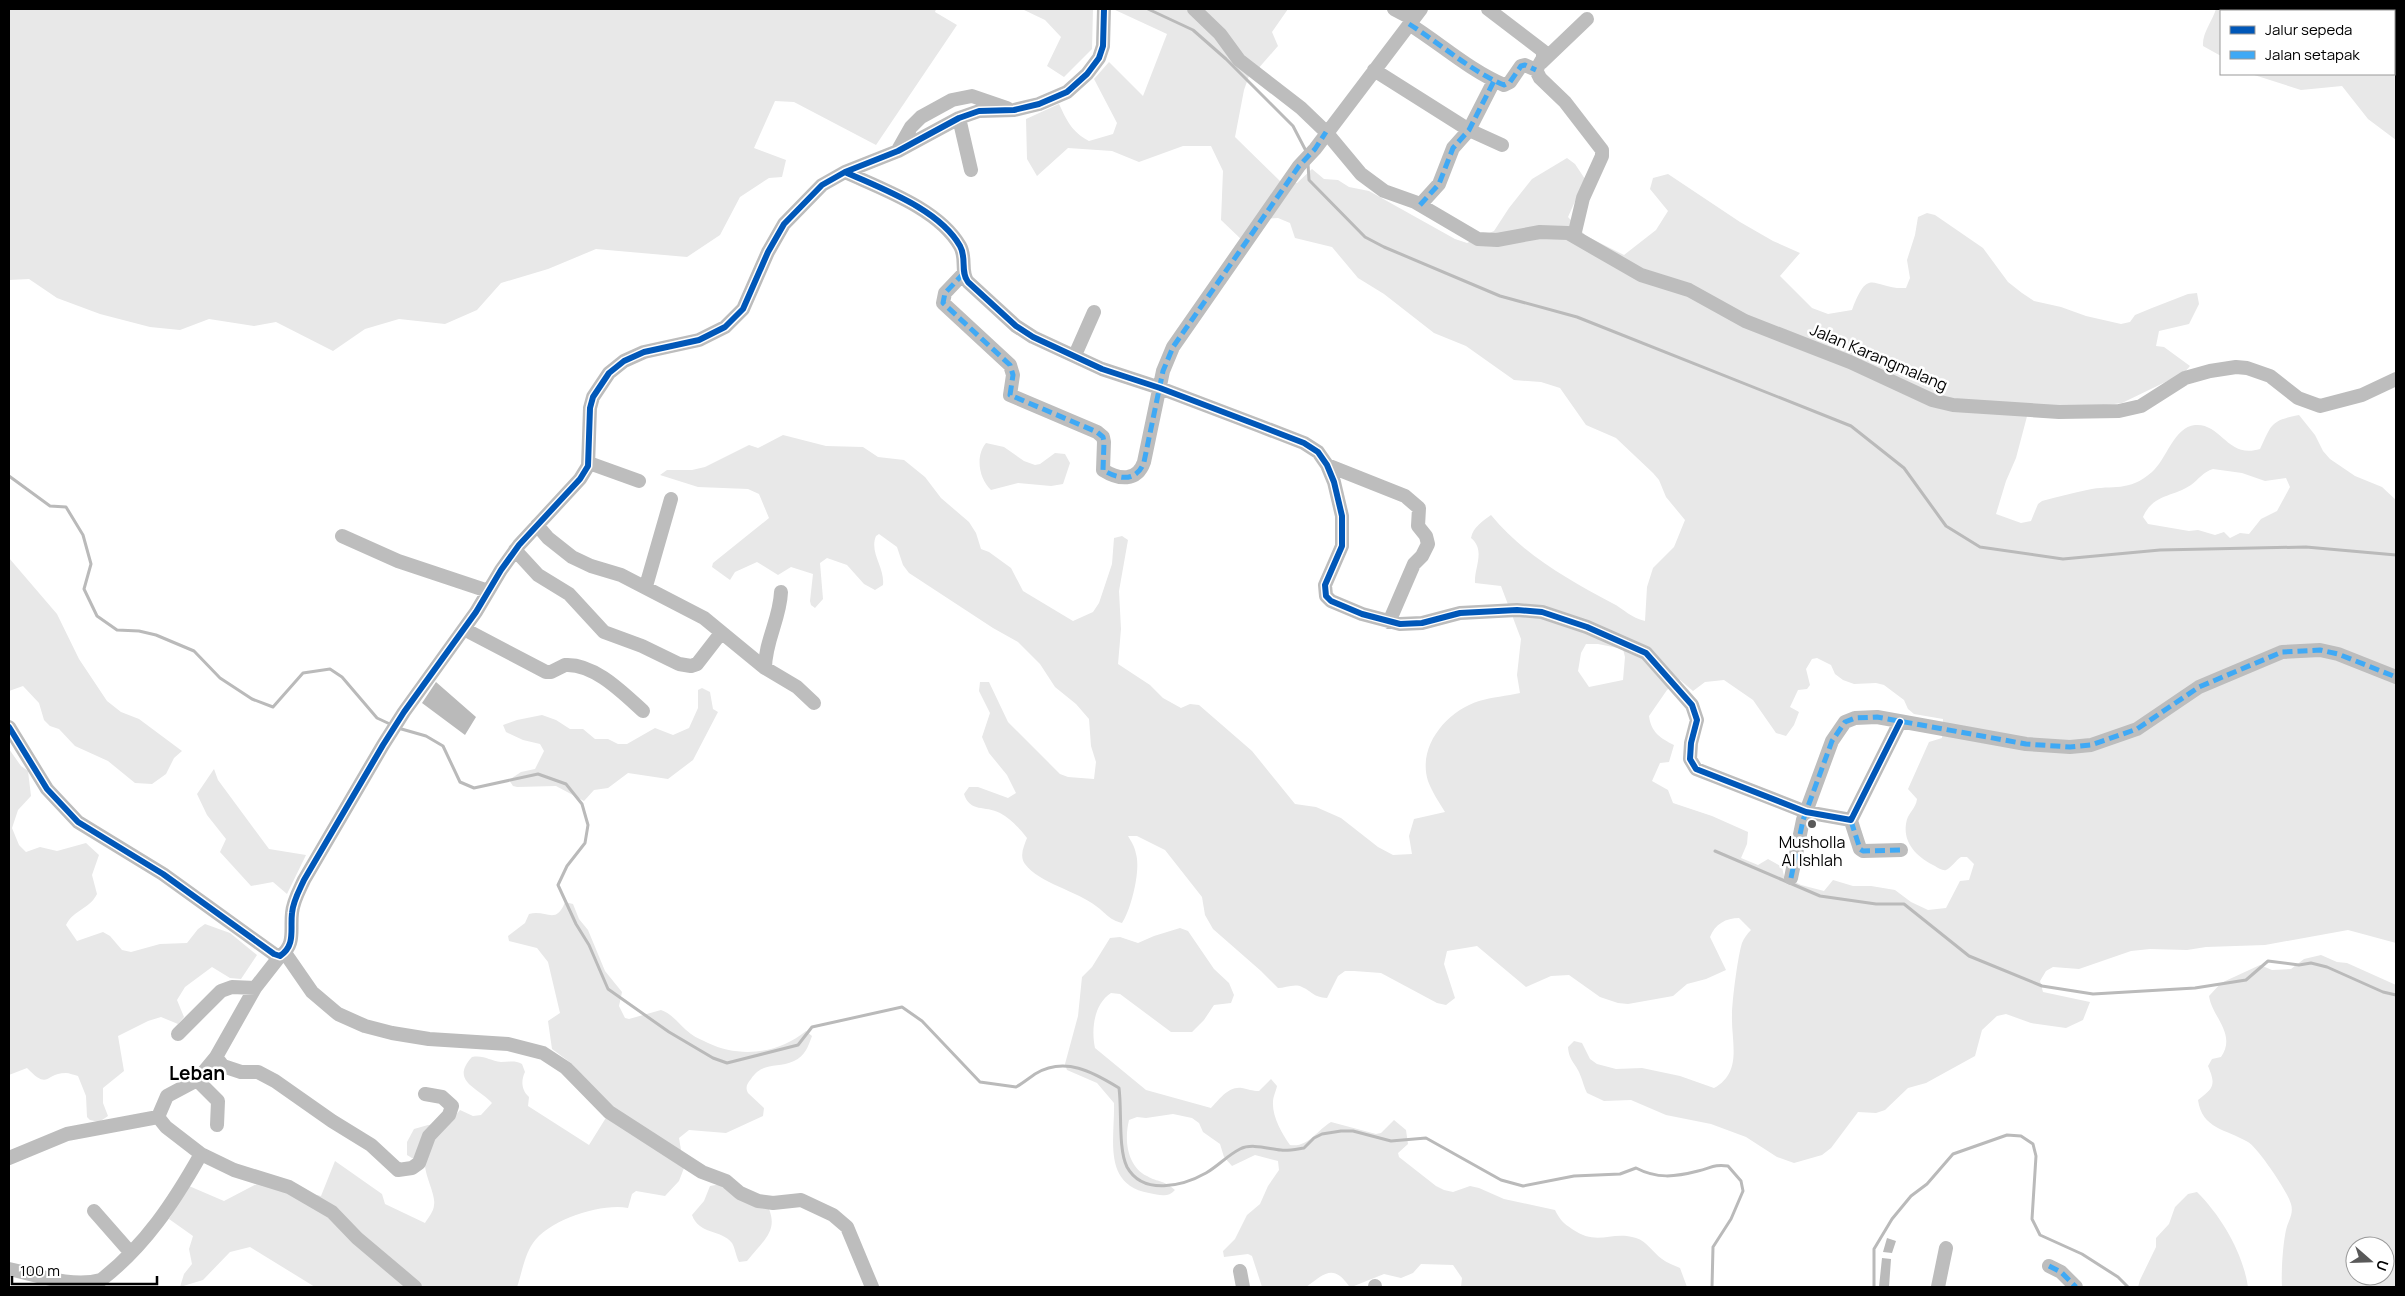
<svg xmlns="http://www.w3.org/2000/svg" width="2405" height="1296" font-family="Manrope,sans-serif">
  <rect width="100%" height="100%" fill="#fff"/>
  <path fill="#e8e8e8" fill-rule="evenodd" d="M9 9H936L935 12 957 25 876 145 794 102 775 101 754 148 786 160 782 177 769 178 740 197 720 235 687 257 596 249 548 269 501 283 477 310 445 324 399 319 365 329 333 351 276 322 254 326 209 319 180 330 150 327 100 314 57 298 29 279 9 280Z
    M1022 9H1093L1092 49 1064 77 1047 66 1061 37 1045 20Z
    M1113 9H1288L1272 32 1278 46 1257 70 1249 76 1244 90 1235 137 1280 181 1297 183 1312 169 1324 179 1338 180 1349 187 1369 191 1455 239 1467 243 1494 231 1509 208 1532 179 1567 158 1575 164 1585 179 1568 217 1586 236 1624 255 1656 230 1668 211 1650 189 1653 178 1668 174 1740 222 1773 241 1800 253 1780 276 1812 308 1828 314 1852 310C1869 264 1873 290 1906 288L1910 278 1907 260 1915 235 1918 217 1927 213 1935 215 1983 248 2008 282 2022 293 2034 301 2061 307 2086 316 2121 324 2130 322 2135 315 2152 308 2188 294 2197 293 2199 304 2189 324 2159 331 2156 346 2164 347 2190 366 2184 373 2122 403 2081 408 2030 405 2016 458 2006 481 1996 514 2021 523 2031 521 2038 504 2042 501C2057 497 2072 493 2087 490 2114 484 2128 493 2152 472 2166 460 2174 427 2195 425 2222 423 2227 459 2260 449 2272 424 2270 421 2299 415L2315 435 2323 451 2330 459 2355 476 2382 487 2396 500V943L2348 930 2265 945 2206 947 2187 950 2150 949 2131 951 2079 969 2053 967 2046 971 2040 981 2043 992 2090 1002 2083 1020 2066 1028 2031 1023 2006 1014 1997 1016 1982 1030 1975 1056 1926 1083 1908 1088 1885 1110 1876 1113 1858 1112 1831 1148 1822 1155 1794 1163 1777 1157 1746 1137 1711 1124 1666 1115 1631 1100 1604 1101 1587 1093C1584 1087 1583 1082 1581 1077 1577 1064 1569 1062 1568 1047L1574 1041 1582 1043 1590 1059 1597 1064 1616 1069 1642 1068 1680 1076 1714 1088C1743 1072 1731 1042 1732 1015 1732 1001 1738 955 1742 943 1744 938 1747 934 1751 930L1739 918C1726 918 1715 924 1710 937L1726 970 1706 979 1687 984 1673 996 1628 1004 1618 1003 1600 997 1569 975 1551 976 1526 987 1477 946 1447 951 1444 964 1455 998 1446 1005 1437 1003 1381 973 1354 971H1345L1338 976 1327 998C1313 997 1313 992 1302 987 1295 983 1285 988 1278 988L1261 971 1213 929 1205 915 1202 897 1165 850 1137 836H1128C1131 841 1135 847 1136 854 1141 870 1131 910 1122 923 1108 919 1107 914 1096 906 1077 891 1039 883 1025 864 1019 856 1024 846 1027 838 1019 828 1011 819 1000 813 985 805 970 813 964 794L969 787H978L1008 798 1016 793 1007 775 989 753 982 737 990 713 979 691 980 682H989L1008 722 1060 774 1068 777 1094 779 1096 762 1091 746 1089 719 1076 704 1055 687 1040 664 1018 642 993 628 909 573 903 565 897 547 879 534 876 536C869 553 885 567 883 585L875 590 864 584 847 565 827 558 820 563 823 599 815 608 811 605 810 601 813 574 791 567 778 575 757 562 735 572 730 580 712 567 713 563 769 518 759 494 748 489 698 487 660 475 667 470H692L705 467 749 445 758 448 783 435 826 446 863 447 878 457 904 460 925 477 941 498 969 522 976 533 981 549 989 552 1011 568 1023 591 1073 621 1093 612 1099 603 1112 564 1114 538 1122 536 1128 540 1119 591 1121 629 1118 664 1150 685 1163 698 1181 708 1190 704 1199 705 1252 751 1295 804 1316 807 1341 818 1378 847 1393 855 1412 854 1409 836 1414 819 1445 812C1439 802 1432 792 1428 781 1417 746 1447 711 1479 701 1492 697 1507 696 1520 693L1517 675 1521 639 1501 586 1475 583C1474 568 1486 550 1471 538 1473 527 1483 521 1491 515 1524 555 1567 579 1612 603 1624 609 1631 618 1645 621L1647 587 1653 568 1674 547 1685 520 1666 497 1659 480 1653 473 1616 438 1586 425 1560 388 1541 382 1514 380 1466 346 1434 333 1384 294 1358 278 1332 247 1295 238 1290 223 1278 218 1257 219 1243 241 1221 220 1223 171 1211 146H1183L1139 162 1112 151 1068 148 1037 176 1027 159 1026 119 1059 104C1067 121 1072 132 1089 141L1113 134 1117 123 1094 79 1109 62 1143 96 1167 34ZM2213 469 2242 473 2265 481 2286 478 2290 487 2277 511 2261 519 2249 534 2240 533 2230 538 2224 532 2215 535 2198 530 2189 531 2148 524 2143 517C2153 494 2173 497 2191 485 2199 479 2203 472 2213 469ZM1586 644H1598L1623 649 1625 657 1623 680 1589 687 1578 671 1581 653ZM1817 658 1831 665 1835 674 1843 680 1854 684 1876 683 1884 685 1904 700 1908 709 1914 714 1943 719 1942 738 1929 742 1908 789 1917 799C1916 809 1907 813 1906 824 1903 844 1918 858 1935 866 1938 868 1943 871 1946 870 1951 868 1956 860 1961 857H1967L1974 864 1969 880 1960 881 1946 908 1928 910 1911 902 1895 890 1871 886H1853L1833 880 1824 891 1801 885 1784 876 1782 867 1768 859 1758 865 1741 858 1747 844 1748 832 1712 816 1673 803 1668 790 1652 781 1660 763 1669 762 1674 745C1660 738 1651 732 1649 716L1667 690 1680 680 1693 691 1705 682 1724 680 1753 700 1776 733 1786 736 1794 725 1799 712 1790 707 1798 690 1807 689 1810 685 1806 669 1812 659Z
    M2216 9H2396V140L2368 119 2342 86 2301 90 2251 74H2394V11H2221V56L2203 46C2202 33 2212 22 2216 9Z
    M986 443 1004 447 1024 461 1035 465 1040 464 1055 453 1065 454 1070 463 1063 484 1051 486 1018 483 991 490C979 479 975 456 986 443Z
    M9 558 57 614 79 659 107 701 121 712 139 719 182 751 174 758 166 774 152 784 135 783 108 761 75 746 59 729 50 726 44 720 39 703 23 686 9 691Z
    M702 688 710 692 713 709 718 712 693 760 668 779 628 773 608 788 594 790 584 801 556 786 517 787 513 786 509 780 521 772 535 769 544 751 540 744 523 740 506 732 503 725 517 720 542 715 556 720 570 729H583L595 739H608L618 744H627L655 728 673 735 689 728 698 708V690Z
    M9 749 21 766 28 771 31 796 18 810 12 828 19 845 26 852 40 847 57 851 86 843 99 855 92 875 97 894C89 910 74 909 66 925L77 941 103 932 110 936 122 950 131 952 160 944 187 943 198 929 205 924 230 933 257 955 241 979 230 978 212 967 185 987 177 1000 184 1017 178 1024 161 1017 148 1021 118 1036 124 1071 103 1088V1103L108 1116 99 1122 90 1120 87 1117 86 1096 78 1076C74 1075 69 1073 66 1073 45 1073 49 1091 27 1068L9 1075Z
    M214 769 218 780 269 849 306 855 287 894 273 882 251 886 220 852 226 839 207 815 197 794Z
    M565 902 573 904 579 919 588 930 605 971 622 992 619 1006 625 1018 629 1019 661 1010C673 1014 680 1026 691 1034 696 1038 703 1040 708 1043 740 1058 778 1054 806 1031L812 1036C808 1047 805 1056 794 1061 777 1069 763 1061 751 1079 747 1084 745 1087 748 1093L764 1108 763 1116 726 1133 689 1130 679 1138 684 1168 679 1181 665 1196 636 1191 632 1194 628 1208C601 1203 549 1220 533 1243 524 1256 522 1273 517 1287H315L250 1247 230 1252 203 1280 180 1287 184 1274 192 1264 189 1249 193 1236 169 1219 189 1186 224 1201 272 1176 300 1191 321 1196 335 1161 382 1194 385 1204 425 1223C428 1218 434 1211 434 1205 436 1196 426 1178 425 1166L407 1155V1142L414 1129 428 1125 449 1123 460 1110 473 1116 481 1115 492 1103C477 1087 450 1081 472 1057 485 1055 490 1061 501 1062 509 1062 515 1060 522 1064L525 1072C521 1080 521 1090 529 1097L528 1106 589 1145 612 1108 571 1063 552 1049 548 1021 560 1013 548 962 537 948 509 941 508 936 525 923 529 914C546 909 556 926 565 902Z
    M1180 928 1188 931 1214 969 1229 983 1234 995 1231 1003 1214 1005 1204 1020 1192 1032H1171L1120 994 1111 993C1094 1004 1091 1029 1095 1048L1146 1090 1211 1108C1219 1100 1228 1086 1242 1088 1248 1089 1252 1091 1259 1091L1271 1079 1277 1086C1276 1091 1273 1097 1273 1102 1272 1116 1282 1134 1290 1145 1308 1148 1317 1130 1331 1122L1376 1134 1381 1133 1394 1120 1406 1130 1408 1144 1398 1153 1399 1157 1436 1186 1444 1190 1453 1192 1470 1186 1479 1188 1504 1199 1555 1210C1560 1220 1563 1223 1572 1229 1598 1247 1611 1230 1636 1238 1647 1241 1653 1253 1662 1259 1667 1263 1674 1265 1680 1268L1687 1287H1461L1462 1278 1453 1265 1421 1264 1413 1273 1401 1278 1384 1274 1354 1286H1349C1333 1263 1324 1274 1306 1287H1262L1252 1256 1248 1254 1224 1257 1223 1251 1235 1239 1247 1215 1260 1204 1268 1186 1279 1170 1278 1161 1255 1155 1232 1166 1224 1157 1220 1144 1203 1132 1199 1123 1192 1118 1173 1114 1146 1118 1137 1117 1129 1120C1124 1140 1127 1166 1147 1176 1159 1183 1162 1179 1175 1190 1168 1198 1159 1195 1149 1193 1102 1184 1115 1139 1114 1103L1097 1083 1067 1070 1065 1064 1078 1016 1082 977 1092 967 1110 938 1120 937 1138 943 1154 936Z
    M2321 955 2337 962 2347 963 2396 985V1287H2282C2281 1273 2283 1243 2286 1230 2288 1221 2294 1214 2291 1204 2288 1192 2258 1148 2248 1142 2226 1129 2202 1129 2198 1100 2214 1088 2216 1085 2208 1066L2212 1059 2221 1057C2237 1034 2212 1017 2209 996L2221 983 2260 965 2272 970 2291 969 2304 959ZM2355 1246H2385V1276H2355Z
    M722 1184 763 1197C782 1229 767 1236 747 1261L739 1262C736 1256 735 1248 732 1243 721 1229 699 1235 692 1215L704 1201 710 1186Z
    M2197 1192C2222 1217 2243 1253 2248 1287H2138L2140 1280 2156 1247V1238L2169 1224 2175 1207 2188 1194Z"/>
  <path fill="#bababa" d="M436 682 476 717 465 735 422 703Z
    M1887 1238 1896 1241 1892 1253 1883 1252Z
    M1882 1258 1891 1259 1889 1287H1879Z"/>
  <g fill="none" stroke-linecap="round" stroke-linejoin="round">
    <path stroke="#bababa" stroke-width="3" d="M1148 9 1193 30 1226 59 1293 126 1306 151
      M1308 164 1309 180 1365 237 1384 247 1500 296 1577 317 1851 426 1904 468 1946 526 1980 547 2063 559 2160 550 2306 547 2396 555
      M9 476 50 506 66 507 83 535 91 564 84 589 97 616 117 630 139 631 156 635 194 651 220 678 252 699 273 707 303 673 330 669 342 677 377 718 392 725
      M398 728 426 736 443 746 460 782 474 788 538 774 566 784 582 804 588 825 585 843 567 866 558 885 576 924 589 945 608 989 669 1032 713 1058 727 1063 798 1045 812 1027 902 1007 922 1021 980 1082 1016 1087C1023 1083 1029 1078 1035 1074 1065 1056 1093 1072 1119 1088 1122 1110 1118 1149 1127 1167 1143 1196 1183 1186 1206 1173 1218 1166 1228 1155 1240 1149 1252 1143 1269 1149 1281 1150 1288 1151 1297 1149 1304 1148L1314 1138 1322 1134 1341 1131H1353L1391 1141 1426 1138 1501 1180 1523 1186 1574 1176 1620 1174 1636 1168C1657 1179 1675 1177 1698 1171 1711 1168 1714 1164 1728 1166L1741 1181 1743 1191 1731 1219 1713 1247 1712 1287
      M1715 851 1820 896 1876 904H1904L1969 956 2042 986 2093 994 2195 988 2246 980 2268 961 2299 965 2311 963 2327 967 2383 992 2396 995
      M1874 1287V1249L1892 1219 1911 1196 1927 1184 1953 1154 2007 1135 2021 1136 2033 1144 2036 1156 2032 1219 2040 1235 2082 1254 2118 1277 2128 1287"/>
    <path stroke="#bdbdbd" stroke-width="14" d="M1194 9 1220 34 1239 60 1301 108 1326 132 1361 174 1384 191 1415 202 1478 239 1497 240 1540 232 1568 233 1641 275 1689 290 1745 321 1850 362 1932 400 1953 405 2059 412 2119 411 2141 406 2185 378 2210 371 2236 367 2247 368 2270 376 2298 398 2320 406 2362 395 2396 379
      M1394 9 1413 19
      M1488 9 1543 51V58L1536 70
      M1409 24C1441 44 1469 70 1504 85L1510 82 1521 66 1525 65 1536 70 1540 78 1565 102 1602 150V156L1583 198 1574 236
      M1541 63 1587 19
      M1374 70 1469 130 1502 145
      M959 118 971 170
      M898 150 911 127 921 117 952 100 972 96 1007 108
      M845 172C882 189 939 209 960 246 967 258 960 272 968 282L1016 326 1033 337 1102 369 1160 388 1260 426 1304 443 1318 452 1327 465 1334 482 1342 516V546L1325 585 1326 596 1331 601 1362 614 1400 624 1422 623 1460 613 1517 610 1542 612 1587 627 1646 653 1692 705 1697 720 1691 743 1690 759 1696 769 1806 812 1851 820 1900 722
      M1420 205 1439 184 1453 148 1469 130 1494 81
      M964 273 945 293 943 303 1010 365 1013 375 1010 395 1097 432 1103 437 1104 442 1103 470C1119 480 1137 482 1144 462L1163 371 1173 347 1299 166 1315 149 1421 9
      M1075 355 1094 312
      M589 463 639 481
      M1327 465 1405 496 1419 508 1418 526 1426 536 1428 544 1422 556 1414 564 1389 622
      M537 525 548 538 572 557 591 566 621 575 704 618 765 668 797 687 814 703
      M342 536 398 561 488 591
      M515 550 538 575 569 594 604 632 642 646 679 664 691 666 697 664 721 633
      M646 586 671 499
      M464 629 546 672H551L565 665C594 663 623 693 643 711
      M765 668C765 641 780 619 781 592
      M9 727 47 789 78 822 163 874 274 954 280 956C296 945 290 930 292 913 293 901 299 891 304 880L383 745 404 712 476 612 501 570 519 545 580 479 588 466 590 408 593 397 609 373 624 361 644 352 699 340 725 327 743 309 768 252 784 224 822 185 845 172 898 151 959 118 979 111 1014 110 1039 104 1067 92 1087 74 1099 58 1103 46 1104 9
      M1851 821 1860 849 1863 851 1901 850
      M1791 878 1803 820 1832 741 1845 722 1855 718 1877 717 2026 744 2070 747 2091 745 2137 729 2199 687 2282 652 2320 650 2338 654 2396 677
      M285 953 312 992 338 1014 365 1026 392 1033 429 1039 508 1044 543 1053 566 1068 609 1112 702 1172 726 1181 740 1193 758 1201 773 1203 801 1200 833 1215 847 1227 872 1287
      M280 956 255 988 216 1057 197 1080 167 1096 158 1117 166 1127 201 1154 234 1170 289 1187 332 1212 357 1238 415 1287
      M178 1034 221 991 232 987 255 988
      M216 1057 223 1066 241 1072H258L275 1081 332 1121 371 1145 398 1170 412 1168 419 1163 429 1136 449 1115 452 1106 442 1097 425 1094
      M197 1080 218 1101 217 1125
      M9 1158 67 1134 158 1117
      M94 1211 130 1252
      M2049 1266 2061 1272 2076 1287
      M9 1269C37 1275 72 1288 101 1280 145 1246 174 1202 201 1154
      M1240 1271 1243 1287
      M1375 1287V1286
      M1938 1287 1946 1248"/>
    <path stroke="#3fa9f5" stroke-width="5" stroke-dasharray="10 5" stroke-linecap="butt" d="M1409 24C1441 44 1469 70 1504 85L1510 82 1521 66 1525 65 1536 70
      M1420 205 1439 184 1453 148 1469 130 1494 81
      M964 273 945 293 943 303 1010 365 1013 375 1010 395 1097 432 1103 437 1104 442 1103 470C1119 480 1137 482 1144 462L1163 371 1173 347 1299 166 1315 149 1326 132
      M1851 821 1860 849 1863 851 1901 850
      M1791 878 1803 820 1832 741 1845 722 1855 718 1877 717 2026 744 2070 747 2091 745 2137 729 2199 687 2282 652 2320 650 2338 654 2396 677
      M2049 1266 2061 1272 2076 1287"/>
    <defs>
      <path id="cycleway" d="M845 172C882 189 939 209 960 246 967 258 960 272 968 282L1016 326 1033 337 1102 369 1160 388 1260 426 1304 443 1318 452 1327 465 1334 482 1342 516V546L1325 585 1326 596 1331 601 1362 614 1400 624 1422 623 1460 613 1517 610 1542 612 1587 627 1646 653 1692 705 1697 720 1691 743 1690 759 1696 769 1806 812 1851 820 1900 722
        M9 727 47 789 78 822 163 874 274 954 280 956C296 945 290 930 292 913 293 901 299 891 304 880L383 745 404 712 476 612 501 570 519 545 580 479 588 466 590 408 593 397 609 373 624 361 644 352 699 340 725 327 743 309 768 252 784 224 822 185 845 172 898 151 959 118 979 111 1014 110 1039 104 1067 92 1087 74 1099 58 1103 46 1104 9"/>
    </defs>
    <use href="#cycleway" stroke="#fff" stroke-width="9"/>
    <use href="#cycleway" stroke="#0057b8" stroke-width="6"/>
  </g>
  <circle fill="#595959" stroke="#fff" stroke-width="2" cx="1812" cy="824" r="5"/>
  <g text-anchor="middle" stroke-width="5" stroke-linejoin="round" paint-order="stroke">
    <g font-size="16" fill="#000" stroke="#fff">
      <text transform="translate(1879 357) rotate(23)" y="6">Jalan Karangmalang</text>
    </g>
    <g font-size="16" fill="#000" stroke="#fff">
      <text x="1812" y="848">Musholla<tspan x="1812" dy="18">Al Ishlah</tspan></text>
    </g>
    <g font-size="19" font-weight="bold" fill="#000" stroke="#fff">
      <text x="197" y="1080">Leban</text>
    </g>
  </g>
  <rect width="2405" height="1296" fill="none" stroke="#000000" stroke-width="20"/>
  <rect x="2220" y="10" width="175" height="65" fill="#ffffff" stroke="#999999"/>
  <rect x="2230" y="26" width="25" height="8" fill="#0057b8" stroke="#999999"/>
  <text x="2265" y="35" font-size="15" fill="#000000">Jalur sepeda</text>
  <rect x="2230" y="51" width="25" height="8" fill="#3fa9f5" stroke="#999999"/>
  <text x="2265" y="60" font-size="15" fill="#000000">Jalan setapak</text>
  <g transform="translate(2370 1261) rotate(110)"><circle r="24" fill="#ffffff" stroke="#999999"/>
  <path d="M0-4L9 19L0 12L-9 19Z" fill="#595959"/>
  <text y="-8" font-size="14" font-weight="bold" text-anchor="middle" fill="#000000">U</text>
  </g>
  <path d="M12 1276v8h145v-8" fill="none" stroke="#000000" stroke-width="2.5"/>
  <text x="20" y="1276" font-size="15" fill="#000000" stroke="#ffffff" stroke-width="4" paint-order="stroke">100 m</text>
</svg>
